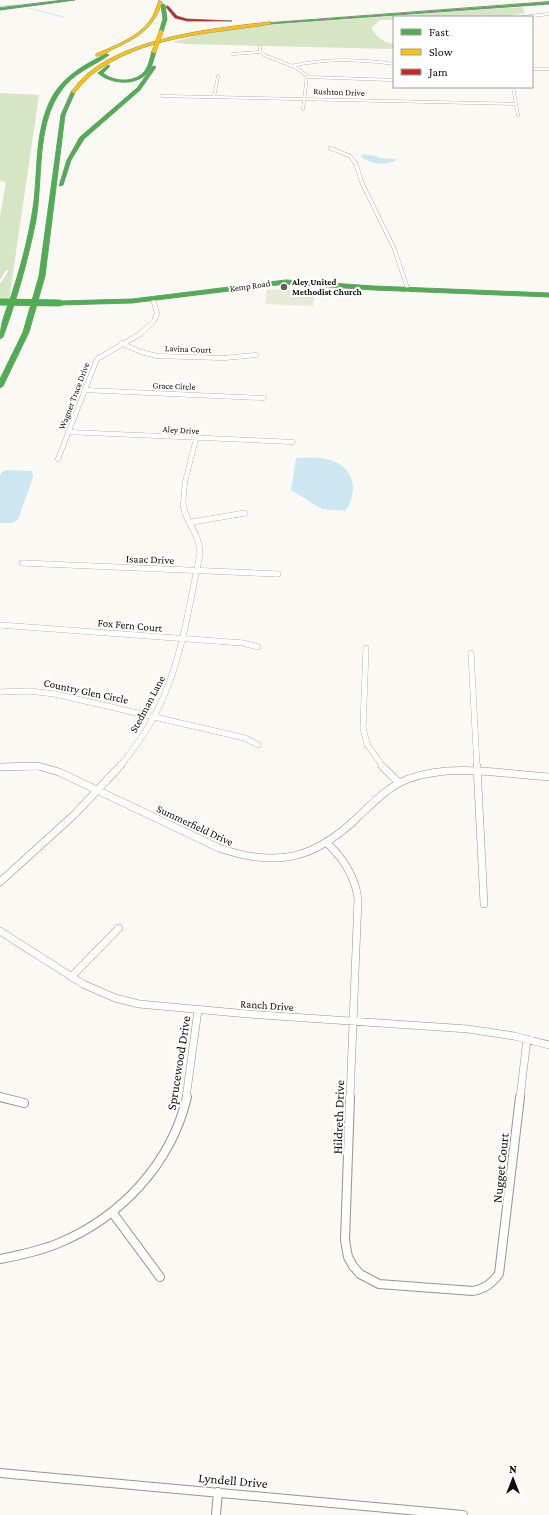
<svg xmlns="http://www.w3.org/2000/svg" width="549" height="1515" font-family="'Crimson Pro',serif">
  <rect width="100%" height="100%" fill="#faf9f4"/>
  <path fill="#d6e5c4" d="M522 7 525 13 504 17H394V20H380L371 28C375 35 385 44 394 44V49L185 44 173 42 198 35 256 26Z
    M0 93 39 95 9 300H0V217L6 182 0 181Z"/>
  <path fill="#e7ead8" d="M267 289 315 291 313 306 265 304Z"/>
  <path fill="#cce7f1" d="M363 154 376 156 379 158 396 159 395 161C382 166 373 164 361 157Z
    M296 458C309 457 328 457 339 464 357 474 356 497 345 511L322 509 291 490Z
    M7 470 32 471 33 477 18 520 12 523H0V476L2 472Z"/>
  <g fill="none" stroke-linecap="round" stroke-linejoin="round">
    <path stroke="#cce7f1" stroke-width="1" d="M0 6 15 5
      M29 8 63 17"/>
    <defs>
      <path id="street-far5" d="M522 17 549 14
        M260 47V51L264 55 297 68 307 76 303 109
        M233 54 261 52
        M291 66C326 58 359 59 394 64
        M532 69H549
        M308 77 394 80
        M513 87 518 115
        M162 96 516 104
        M214 97 218 76"/>
      <path id="street-far4" d="M330 148 350 156 356 164 362 183 394 248 408 290
        M0 282 7 271"/>
      <path id="street-far3" d="M121 343 141 352 157 356 224 358 256 355
        M84 390 264 398
        M68 432 293 442
        M58 459 97 359 140 334 154 321 157 313 153 299
        M183 505 185 482 196 439"/>
      <path id="street-far2" d="M192 522 245 513
        M22 563 278 574
        M0 625 243 643 258 647
        M366 648 363 728 367 744 383 767
        M471 653 477 767
        M0 692 30 691 55 694 245 738 258 745
        M0 767H42
        M119 767C177 701 183 635 200 554 200 533 185 523 183 504"/>
      <path id="street-far1" d="M38 766 59 772 219 848C277 868 314 859 357 818 373 803 387 787 408 779 451 763 504 774 549 777
        M382 766 399 783
        M477 766 484 904
        M0 767 34 766
        M327 843C344 859 355 876 358 899L350 1098
        M0 882 75 814 120 766
        M0 931 83 984 115 998 139 1004 248 1014 468 1029 514 1036 549 1045
        M71 977 119 928
        M0 1097 4 1098
        M186 1098 198 1010
        M520 1098 527 1039"/>
      <path id="street" d="M0 1097 24 1103
        M350 1097 345 1240 348 1257 353 1266 360 1274 379 1284 473 1291C486 1288 491 1284 499 1274L520 1097
        M112 1212 160 1277
        M0 1259C20 1255 40 1251 59 1243 121 1217 171 1164 187 1097
        M0 1473 463 1515
        M216 1515 218 1492"/>
      <path id="fast" d="M64 0H75L0 10V8Z
        M549 2V4L270 24 268 23Z
        M163 4 165 5 167 19 163 32 161 33 159 32 163 19 161 5Z
        M154 50 156 51C154 59 152 68 146 74 135 86 110 84 98 73L108 65 110 66 103 73C114 82 134 83 144 72 149 66 150 58 152 51Z
        M106 54 109 55C92 67 73 73 61 91 36 125 43 180 36 220 28 260 17 299 3 337L0 339C0 321 9 304 14 287 23 259 30 230 34 201 38 166 35 129 52 97 64 76 85 64 106 54Z
        M153 66 156 67 140 90 84 139 71 160 63 185 59 186 67 160 80 137 137 88Z
        M72 91 75 92 65 115 45 276 29 332 3 386 0 388V379L23 332 39 276 61 115Z
        M286 280 374 286 549 293V297L374 290 286 284 132 303 60 305 57 303 60 301 132 299Z"/>
      <path id="slow" d="M159 1 162 2C154 28 137 38 113 49 108 52 102 56 96 56V54C114 46 137 38 150 21 154 15 156 8 159 1Z
        M270 22 271 24C210 34 143 35 91 75 85 80 80 87 74 93L71 92C76 86 81 79 87 74 131 37 214 28 270 22Z"/>
      <path id="jam" d="M168 6 177 16 187 19 232 21H187L175 18 166 7Z"/>
    </defs>
    <use href="#street-far5" stroke="#949492" stroke-width="3"/>
    <use href="#street-far4" stroke="#949492" stroke-width="4"/>
    <use href="#street-far3" stroke="#949492" stroke-width="5"/>
    <use href="#street-far2" stroke="#949492" stroke-width="6"/>
    <use href="#street-far1" stroke="#949492" stroke-width="8"/>
    <use href="#street" stroke="#949492" stroke-width="10"/>
    <use href="#fast" stroke="#8b8a88" stroke-width="1"/>
    <use href="#slow" stroke="#8b8a88" stroke-width="1"/>
    <use href="#jam" stroke="#8b8a88" stroke-width="1"/>
    <use href="#street-far5" stroke="#fefefd" stroke-width="2.5"/>
    <use href="#street-far4" stroke="#fefefd" stroke-width="3.5"/>
    <use href="#street-far3" stroke="#fefefd" stroke-width="4.5"/>
    <use href="#street-far2" stroke="#fefefd" stroke-width="5.5"/>
    <use href="#street-far1" stroke="#fefefd" stroke-width="7"/>
    <use href="#street" stroke="#fefefd" stroke-width="8"/>
    <use href="#fast" fill="#4caf50" fill-rule="evenodd"/>
    <use href="#slow" fill="#ffc107" fill-rule="evenodd"/>
    <use href="#jam" fill="#c62828" fill-rule="evenodd"/>
    <defs>
      <path id="fast-bridge" d="M0 302 60 303"/>
      <path id="slow-bridge" d="M154 51 161 32"/>
    </defs>
    <use href="#fast-bridge" stroke="#8b8a88" stroke-width="7" stroke-linecap="butt"/>
    <use href="#slow-bridge" stroke="#8b8a88" stroke-width="4.5" stroke-linecap="butt"/>
    <use href="#fast-bridge" stroke="#4caf50" stroke-width="6"/>
    <use href="#slow-bridge" stroke="#ffc107" stroke-width="4"/>
  </g>
  <circle fill="#61605e" stroke="#fff" stroke-width="1.5" cx="284" cy="287" r="4"/>
  <g text-anchor="middle" stroke-width="4" stroke-linejoin="round" paint-order="stroke">
    <g font-size="9" fill="#0e0e0e" stroke="#fff">
      <text transform="translate(339 92) rotate(2)" y="3">Rushton Drive</text>
      <text transform="translate(250 286) rotate(-8)" y="3">Kemp Road</text>
      <text transform="translate(188 349) rotate(2)" y="3">Lavina Court</text>
      <text transform="translate(174 386) rotate(2)" y="3">Grace Circle</text>
      <text transform="translate(74 396) rotate(-69)" y="3">Wagner Trace Drive</text>
      <text transform="translate(181 430) rotate(3)" y="3">Aley Drive</text>
    </g>
    <g font-size="9" font-weight="bold" fill="#0e0e0e" stroke="#fff" text-anchor="start">
      <text x="292" y="285">Aley United<tspan x="292" dy="10">Methodist Church</tspan></text>
    </g>
    <g font-size="11" fill="#0e0e0e" stroke="#fff">
      <text transform="translate(150 559) rotate(2)" y="4">Isaac Drive</text>
      <text transform="translate(130 625) rotate(5)" y="4">Fox Fern Court</text>
      <text transform="translate(86 691) rotate(12)" y="4">Country Glen Circle</text>
      <text transform="translate(147 704) rotate(-62)" y="4">Stedman Lane</text>
      <text transform="translate(195 825) rotate(25)" y="4">Summerfield Drive</text>
      <text transform="translate(267 1005) rotate(4)" y="4">Ranch Drive</text>
    </g>
    <g font-size="13" fill="#0e0e0e" stroke="#fff">
      <text transform="translate(178 1063) rotate(-81)" y="5">Sprucewood Drive</text>
      <text transform="translate(338 1117) rotate(-88)" y="5">Hildreth Drive</text>
      <text transform="translate(500 1168) rotate(-84)" y="5">Nugget Court</text>
      <text transform="translate(233 1480) rotate(5)" y="5">Lyndell Drive</text>
    </g>
  </g>
  <rect x="393" y="16" width="140" height="72" fill="#ffffff" stroke="#9f9f9f"/>
  <rect x="401" y="29" width="20" height="6" fill="#4caf50" stroke="#9f9f9f"/>
  <text x="429" y="36" font-size="12" fill="#0e0e0e">Fast</text>
  <rect x="401" y="49" width="20" height="6" fill="#ffc107" stroke="#9f9f9f"/>
  <text x="429" y="56" font-size="12" fill="#0e0e0e">Slow</text>
  <rect x="401" y="69" width="20" height="6" fill="#c62828" stroke="#9f9f9f"/>
  <text x="429" y="76" font-size="12" fill="#0e0e0e">Jam</text>
  <g transform="translate(513 1479)" stroke="#ffffff" stroke-width="3" paint-order="stroke">
  <path d="M0-3L7 15L0 10L-7 15Z" fill="#0e0e0e"/>
  <text y="-6" font-size="11" font-weight="bold" text-anchor="middle" fill="#0e0e0e">N</text>
  </g>
</svg>
